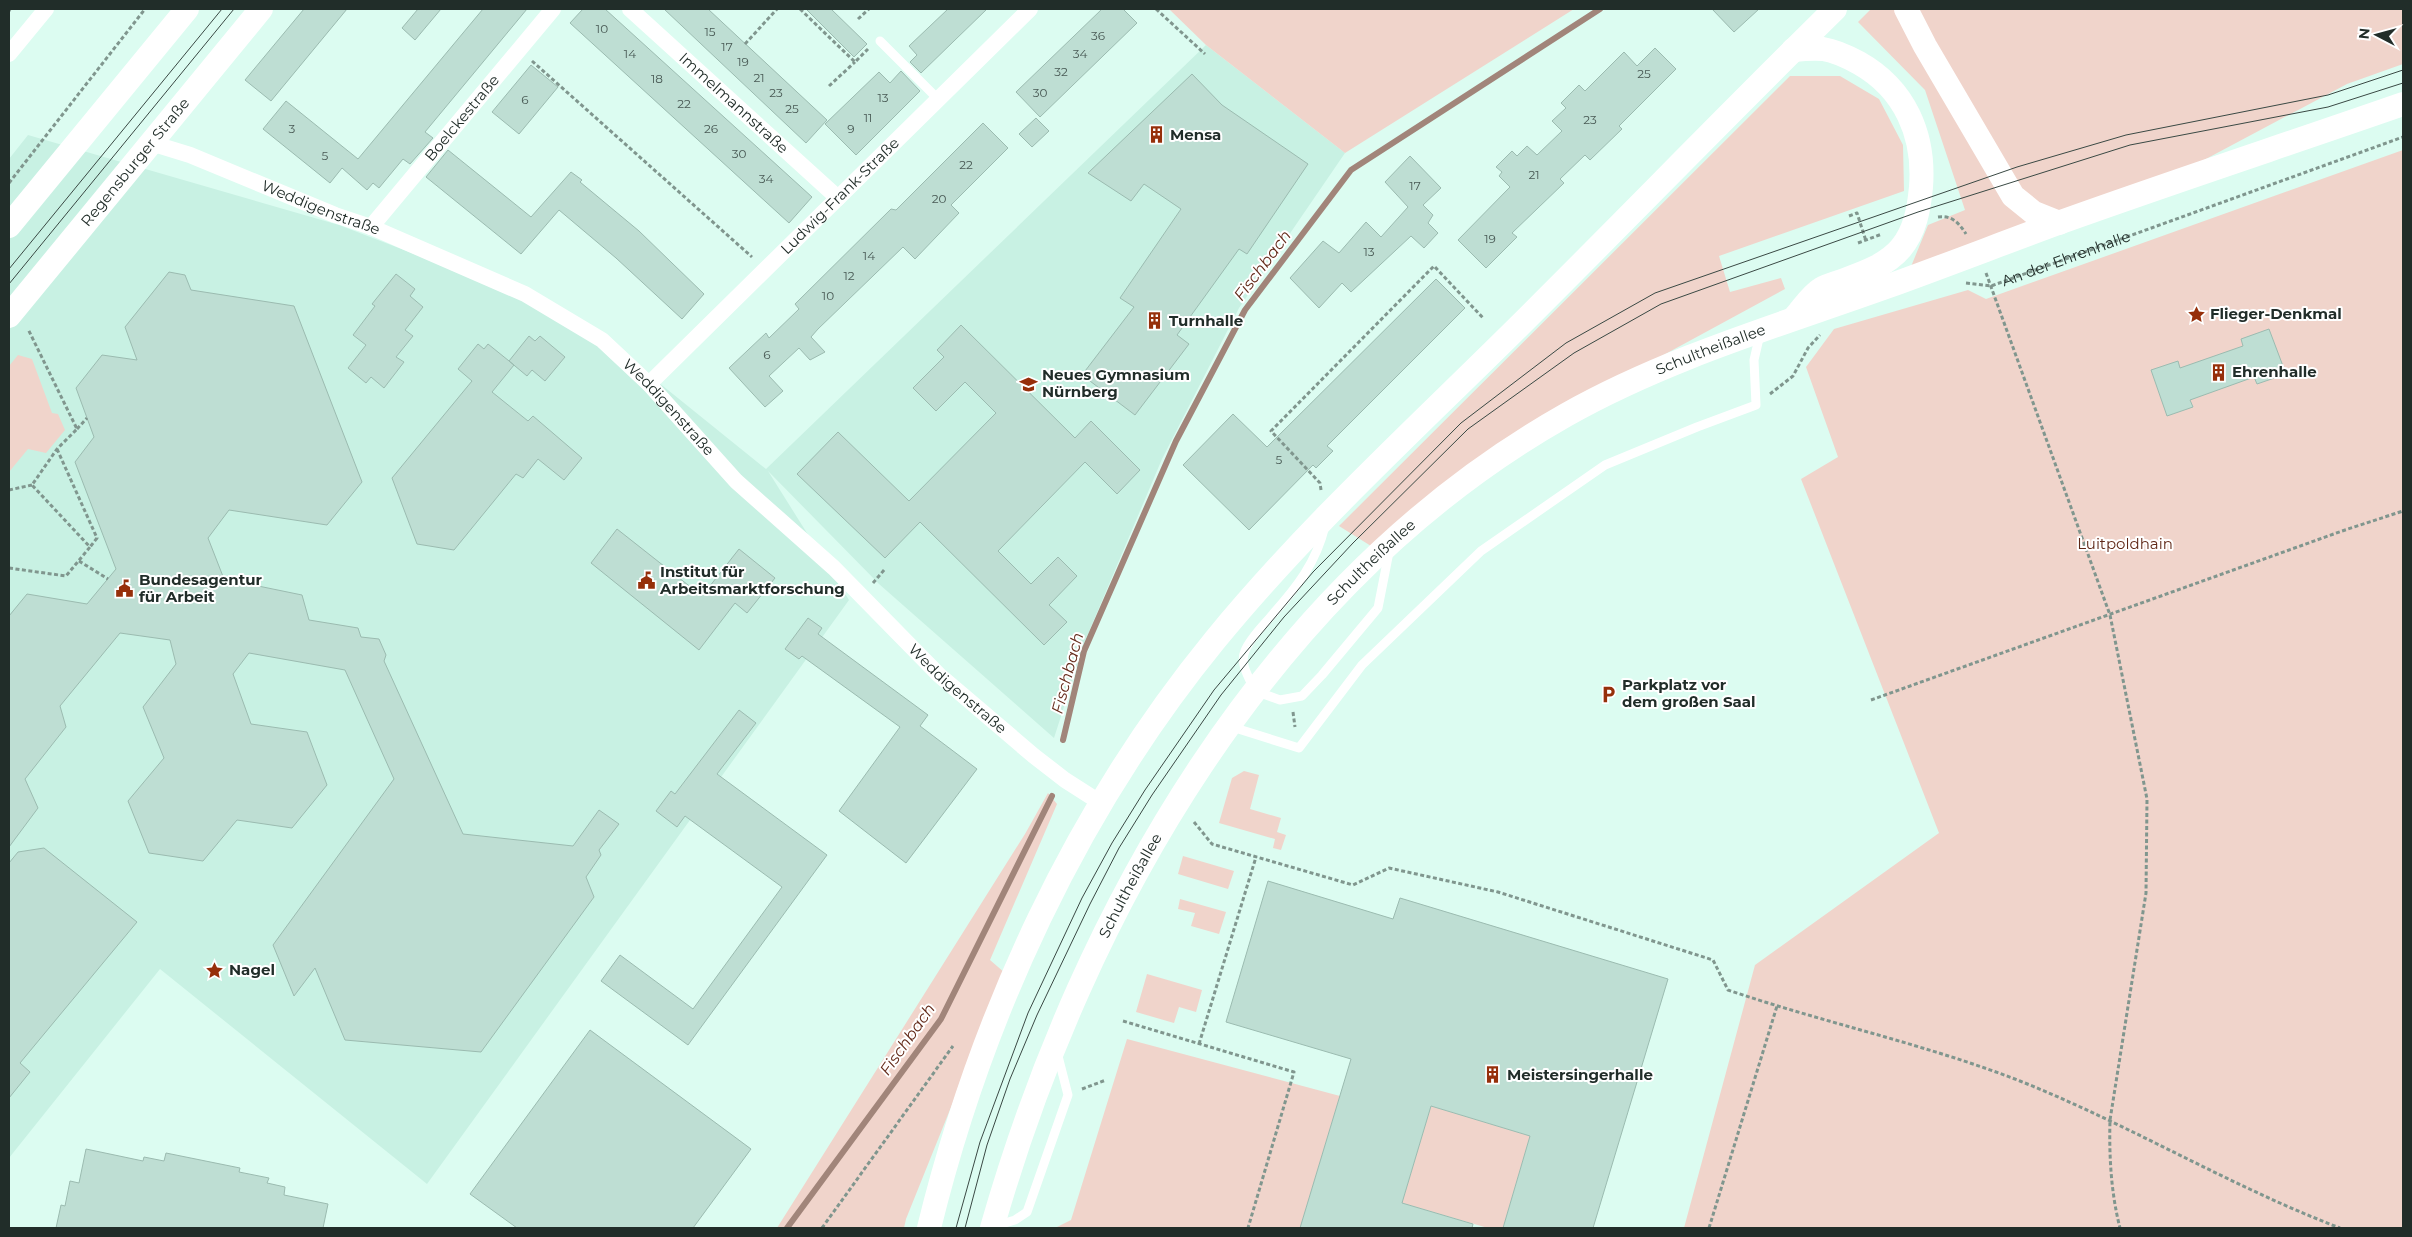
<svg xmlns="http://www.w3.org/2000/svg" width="2412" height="1237" font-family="Montserrat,sans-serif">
  <rect width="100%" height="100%" fill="#dcfcf1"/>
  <path fill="#c8f1e3" d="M1206 45 1345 153 1239 308 1162 459 1085 641 1054 738 879 584 768 471 849 600 427 1184 160 969 9 1158V159L28 135 339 225 547 305 632 361 766 469Z"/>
  <path fill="#f0d4cb" d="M1169 9H1574L1345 153 1206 45Z
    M1871 9H2403V64L2347 84 2189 168 1910 269 1928 225 1965 210 1925 90 1858 22Z
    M1790 76H1840L1879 99 1903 145 1904 191 1719 256 1730 292 1781 278 1785 289 1505 441 1371 546 1339 526Z
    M2403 150V1228H1684L1755 965 1939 833 1801 479 1838 457 1806 367 1834 329 1968 290 1986 299Z
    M18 355 32 359 52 413 58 414 65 430 46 453 28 449 9 472V366Z
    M1244 771 1259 775 1250 809 1281 818 1277 832 1286 835 1281 850 1273 848 1275 839 1219 823 1232 778Z
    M1048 793 1057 804 990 960 1005 973 906 1219 904 1228H777L1025 834Z
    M1183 856 1234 871 1228 889 1178 874Z
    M1180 899 1226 912 1219 934 1191 926 1195 913 1178 909Z
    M1147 974 1202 990 1196 1012 1179 1007 1174 1023 1136 1012Z
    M1127 1039 1340 1096 1300 1228H1055L1071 1220Z
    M1431 1106 1530 1136 1503 1228H1488L1402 1203Z"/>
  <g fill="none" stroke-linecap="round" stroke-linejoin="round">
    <path stroke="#a1857a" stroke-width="6" d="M1063 740 1084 651 1176 441 1245 310 1351 170 1600 9
      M787 1228 941 1019 1052 796"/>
  </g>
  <path fill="#beded3" stroke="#9bbbb0" d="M304 9H347L271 101 245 80Z
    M418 9H441L415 40 402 28Z
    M483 9H527L425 132 433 138 410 164 403 159 379 188 373 183 367 190 342 168 330 183 263 129 286 101 358 159Z
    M583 9H605L812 197 789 223 570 23Z
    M664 9H708L827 120 806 143Z
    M806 9H831L867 44 854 57Z
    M948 9H987L921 73 910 62 917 55 909 46Z
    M1102 9H1123L1137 23 1040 117 1016 92Z
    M1712 9H1759L1734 32Z
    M1655 48 1676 69 1619 126 1622 129 1590 160 1585 155 1560 179 1564 183 1512 233 1517 237 1486 268 1458 240 1510 187 1499 176 1502 172 1496 167 1512 151 1517 156 1527 146 1537 155 1562 131 1552 121 1566 108 1561 103 1579 85 1585 91 1624 52 1637 66Z
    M531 65 558 87 519 134 492 112Z
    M901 71 920 91 856 155 825 124 879 72 890 83Z
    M1192 74 1222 105 1308 164 1247 254 1239 249 1177 335 1189 344 1135 415 1082 375 1134 307 1120 298 1181 209 1144 184 1131 201 1088 173Z
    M1036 118 1049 131 1032 147 1019 134Z
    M983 123 1008 148 951 205 959 213 915 259 903 247 818 329 811 337 825 352 810 360 799 348 769 376 783 391 765 407 729 368 766 333 769 338 799 309 795 304 891 209 896 210Z
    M448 150 531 217 571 172 582 180 580 182 639 231 704 294 682 319 616 258 559 210 521 254 426 177Z
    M1410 156 1441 188 1423 205 1433 215 1428 223 1438 233 1424 248 1411 236 1351 292 1342 283 1319 308 1290 278 1323 241 1339 253 1366 222 1381 237 1408 207 1385 182Z
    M169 272 185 275 191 290 294 306 362 482 327 525 229 510 208 538 224 579 302 595 309 620 358 628 361 637 379 639 386 655 384 661 463 834 573 846 599 810 619 824 599 850 601 855 586 877 594 897 481 1052 345 1040 315 968 294 996 273 945 394 779 345 670 249 653 233 674 251 724 307 732 327 785 292 828 237 820 203 861 149 853 128 801 164 758 143 707 176 664 170 640 120 633 60 706 66 727 25 779 38 808 9 847V616L27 594 87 604 116 569 75 462 94 437 76 388 102 355 137 360 125 327Z
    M396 274 415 289 410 296 423 307 405 330 413 336 396 357 404 362 384 388 371 377 366 383 348 368 366 345 353 335 375 306 372 304Z
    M1436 279 1465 308 1327 446 1333 451 1316 468 1313 465 1249 530 1183 465 1233 414 1267 447Z
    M961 325 1075 438 1091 421 1140 470 1117 494 1085 462 998 551 1031 584 1058 557 1077 576 1049 605 1067 622 1044 645 920 522 885 558 797 474 838 432 909 501 996 413 965 382 936 411 913 388 944 357 937 350Z
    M2269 329 2286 374 2257 384 2254 377 2190 400 2193 407 2167 416 2151 370 2178 361 2180 368 2243 346 2241 339Z
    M529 336 535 341 540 336 565 357 545 381 532 370 527 376 509 361Z
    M478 344 484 349 488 344 514 365 492 392 528 421 533 416 582 458 564 480 538 459 523 478 516 474 454 550 417 544 392 478 472 381 458 369Z
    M617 529 702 596 739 549 775 578 747 613 735 603 699 650 591 563Z
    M808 618 822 628 818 634 928 715 920 726 977 769 906 863 839 811 900 727 802 656 799 659 785 649Z
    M739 710 756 723 717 774 827 855 688 1045 601 981 620 955 693 1009 782 887 685 816 677 827 656 811 671 791 675 794Z
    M44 848 137 922 20 1063 30 1072 9 1098V863L18 852Z
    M1268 881 1393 919 1400 898 1668 979 1593 1228H1503L1530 1136 1431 1106 1402 1203 1473 1224 1472 1228H1300L1351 1059 1226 1022Z
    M590 1030 751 1149 693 1228H517L470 1194Z
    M86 1149 143 1161 144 1157 164 1161 166 1153 240 1168 239 1172 269 1178 267 1183 285 1187 284 1195 328 1204 323 1228H56L61 1205 65 1206 70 1181 79 1183Z"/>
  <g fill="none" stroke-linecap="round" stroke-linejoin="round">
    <g stroke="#80968e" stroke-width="3" stroke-dasharray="4 2.5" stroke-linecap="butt">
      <path d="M800 9 855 62 868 49"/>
      <path d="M1156 9 1205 54"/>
      <path d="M9 11 10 9"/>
      <path d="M858 19 869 9"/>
      <path d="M745 44 777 9"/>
      <path d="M532 61 752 257"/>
      <path d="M829 86 855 62"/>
      <path d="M9 183 145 9"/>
      <path d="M1849 216 1857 213 1866 241"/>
      <path d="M1938 217C1952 215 1959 223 1966 234"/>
      <path d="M1858 243 1882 234"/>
      <path d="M1986 273 2110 615 2147 799 2146 893 2110 1120C2109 1156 2111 1193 2120 1228"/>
      <path id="s1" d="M1966 283 1991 286 2403 137"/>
      <path d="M1770 394 1793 376 1808 348 1820 335"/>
      <path d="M77 429 87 418"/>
      <path d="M57 449 97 538 90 547"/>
      <path d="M9 490 32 485"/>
      <path d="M1321 490 1320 483 1271 431 1434 266 1484 319"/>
      <path d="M79 561 108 579"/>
      <path d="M9 568 66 576 90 547 32 485 57 449 77 429 28 329"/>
      <path d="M873 583 885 569"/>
      <path d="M1871 700 2342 531 2403 511"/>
      <path d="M1293 712 1295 727"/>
      <path d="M1194 822 1212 844 1353 885 1389 868 1498 892 1713 960 1728 990C1825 1023 1925 1044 2020 1081 2130 1125 2230 1186 2340 1228"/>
      <path d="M1123 1021 1294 1072 1248 1228"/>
      <path d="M1199 1044 1256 857"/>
      <path d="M1082 1089 1106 1080"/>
      <path d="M822 1228 953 1046"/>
      <path d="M1709 1228 1777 1006"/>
    </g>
    <path stroke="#fff" stroke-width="9" d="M880 41 938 99
      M1325 526C1316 563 1297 587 1273 614 1264 625 1250 638 1245 651 1239 664 1250 679 1255 691L1280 700 1302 696 1322 675 1378 608 1389 552
      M1232 727 1299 748 1362 665 1481 551 1605 465 1697 427 1756 405 1754 360 1760 334
      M995 1226 1015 1220 1027 1212 1068 1095 1058 1056"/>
    <g stroke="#fff" stroke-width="16">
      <path id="s2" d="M630 9 838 198"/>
      <path d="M9 54 46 9"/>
      <path id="s3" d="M151 143 190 155 335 215 371 227 525 294 602 340 649 384 736 481 834 568 939 675 1034 756 1065 780 1101 803"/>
      <path id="s4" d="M371 227 553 9"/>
      <path id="s5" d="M649 384 1030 9"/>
    </g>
    <g stroke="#fff" stroke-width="24">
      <path d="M1906 9 1925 46 2013 196 2034 213 2059 223"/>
      <path d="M1793 50C1803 49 1813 48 1823 49 1836 51 1848 57 1859 63 1905 89 1925 135 1921 187 1919 209 1915 231 1901 248 1886 266 1861 274 1839 282 1833 284 1826 286 1821 289 1811 295 1803 308 1795 317"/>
      <path d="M9 226 187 9"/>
      <path id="s6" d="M9 316 261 9"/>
      <path d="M929 1228C981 1016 1076 810 1215 640 1305 530 1411 433 1512 333 1620 226 1726 116 1835 9"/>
      <path id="s7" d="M992 1228C1083 909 1269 583 1566 415 1667 358 1777 326 1886 287 1944 266 2001 244 2058 223 2172 182 2288 144 2403 104"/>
    </g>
    <path stroke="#3a4944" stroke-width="1" d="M9 269 222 9
      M9 284 234 9
      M956 1228 980 1142 1028 1013 1082 898 1112 843 1145 790 1214 690 1313 572 1461 423 1566 343 1655 293 2017 167 2126 135 2328 95 2403 70
      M965 1228 987 1145 1010 1079 1037 1015 1090 904 1119 848 1152 795 1221 695 1284 617 1353 543 1468 429 1574 353 1661 304 1918 212 2130 145 2328 107 2403 83"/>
  </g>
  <defs>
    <symbol id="building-bare" viewBox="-9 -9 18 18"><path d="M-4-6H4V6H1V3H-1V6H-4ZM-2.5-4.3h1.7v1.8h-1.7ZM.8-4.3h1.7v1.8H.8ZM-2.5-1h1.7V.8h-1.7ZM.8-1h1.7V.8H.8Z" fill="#962f0a" stroke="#fff" stroke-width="2.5" paint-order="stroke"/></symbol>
    <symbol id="sight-bare" viewBox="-9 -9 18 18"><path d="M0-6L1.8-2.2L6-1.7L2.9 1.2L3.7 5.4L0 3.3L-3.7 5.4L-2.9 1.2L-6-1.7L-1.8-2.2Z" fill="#962f0a" stroke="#fff" stroke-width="2.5" paint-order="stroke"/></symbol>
    <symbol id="school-bare" viewBox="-9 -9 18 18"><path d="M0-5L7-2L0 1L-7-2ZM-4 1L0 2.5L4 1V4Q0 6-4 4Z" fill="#962f0a" stroke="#fff" stroke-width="2.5" paint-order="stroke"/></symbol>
    <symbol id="civic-bare" viewBox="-9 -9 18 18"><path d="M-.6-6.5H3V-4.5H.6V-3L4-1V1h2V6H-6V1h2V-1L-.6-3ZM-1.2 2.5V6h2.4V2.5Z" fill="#962f0a" stroke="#fff" stroke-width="2.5" paint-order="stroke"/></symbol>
    <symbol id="parking-bare" viewBox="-9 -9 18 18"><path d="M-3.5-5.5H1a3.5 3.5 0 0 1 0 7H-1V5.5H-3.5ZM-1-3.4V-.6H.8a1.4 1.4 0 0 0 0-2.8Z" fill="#962f0a" stroke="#fff" stroke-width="2.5" paint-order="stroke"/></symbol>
  </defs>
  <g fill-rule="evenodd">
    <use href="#building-bare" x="1144" y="122" width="25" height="25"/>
    <use href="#sight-bare" x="2184" y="302" width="25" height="25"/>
    <use href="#building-bare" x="1142" y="308" width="25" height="25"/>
    <use href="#building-bare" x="2206" y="360" width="25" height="25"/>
    <use href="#school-bare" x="1016" y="372" width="25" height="25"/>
    <use href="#civic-bare" x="634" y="568" width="25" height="25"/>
    <use href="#civic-bare" x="112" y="576" width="25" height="25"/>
    <use href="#parking-bare" x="1596" y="682" width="25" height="25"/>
    <use href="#sight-bare" x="202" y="958" width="25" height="25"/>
    <use href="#building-bare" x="1480" y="1062" width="25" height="25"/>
  </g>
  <g text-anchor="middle" stroke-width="4" stroke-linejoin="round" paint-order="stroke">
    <g font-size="12" fill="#485954">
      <text x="602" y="33">10</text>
      <text x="710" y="36">15</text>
      <text x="1098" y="40">36</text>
      <text x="727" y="51">17</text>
      <text x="630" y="58">14</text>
      <text x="1080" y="58">34</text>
      <text x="743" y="66">19</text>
      <text x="1061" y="76">32</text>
      <text x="1644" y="78">25</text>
      <text x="759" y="82">21</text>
      <text x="657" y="83">18</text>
      <text x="776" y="97">23</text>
      <text x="1040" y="97">30</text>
      <text x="883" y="102">13</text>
      <text x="525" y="104">6</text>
      <text x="684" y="108">22</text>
      <text x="792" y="113">25</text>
      <text x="868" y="122">11</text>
      <text x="1590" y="124">23</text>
      <text x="292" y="133">3</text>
      <text x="711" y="133">26</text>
      <text x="851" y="133">9</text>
      <text x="739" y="158">30</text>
      <text x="325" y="160">5</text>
      <text x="966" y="169">22</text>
      <text x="1534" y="179">21</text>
      <text x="766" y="183">34</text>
      <text x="1415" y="190">17</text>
      <text x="939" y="203">20</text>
      <text x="1490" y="243">19</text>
      <text x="1369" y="256">13</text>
      <text x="869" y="260">14</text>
      <text x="849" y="280">12</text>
      <text x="828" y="300">10</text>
      <text x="767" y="359">6</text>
      <text x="1279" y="464">5</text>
    </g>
    <g font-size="15" fill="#212d29" stroke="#fff">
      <text dy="5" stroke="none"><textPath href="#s2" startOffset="140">Immelmannstraße</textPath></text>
      <text dy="5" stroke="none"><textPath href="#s4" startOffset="142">Boelckestraße</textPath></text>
      <text dy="5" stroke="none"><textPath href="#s6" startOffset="199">Regensburger Straße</textPath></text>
      <text dy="5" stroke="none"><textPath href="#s5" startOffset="268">Ludwig-Frank-Straße</textPath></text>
      <text dy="5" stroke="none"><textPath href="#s3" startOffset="182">Weddigenstraße</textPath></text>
      <text dy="5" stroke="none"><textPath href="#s1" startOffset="105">An der Ehrenhalle</textPath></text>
      <text dy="5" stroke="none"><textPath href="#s7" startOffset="1179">Schultheißallee</textPath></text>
      <text dy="5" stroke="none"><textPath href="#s3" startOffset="588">Weddigenstraße</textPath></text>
      <text dy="5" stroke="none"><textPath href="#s7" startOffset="775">Schultheißallee</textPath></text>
      <text dy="5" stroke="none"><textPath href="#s3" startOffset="992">Weddigenstraße</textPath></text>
      <text dy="5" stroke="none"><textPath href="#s7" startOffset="370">Schultheißallee</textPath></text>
    </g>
    <g font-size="15" font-weight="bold" fill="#212d29" stroke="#fff" text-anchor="start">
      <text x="1170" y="140">Mensa</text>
      <text x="2210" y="319">Flieger-Denkmal</text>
      <text x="1169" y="326">Turnhalle</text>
      <text x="2232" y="377">Ehrenhalle</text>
      <text x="1042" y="380">Neues Gymnasium<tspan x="1042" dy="17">Nürnberg</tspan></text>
      <text x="660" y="577">Institut für<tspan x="660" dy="17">Arbeitsmarktforschung</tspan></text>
      <text x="139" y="585">Bundesagentur<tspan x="139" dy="17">für Arbeit</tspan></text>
      <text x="1622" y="690">Parkplatz vor<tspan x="1622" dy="17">dem großen Saal</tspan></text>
      <text x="229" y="975">Nagel</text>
      <text x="1507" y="1080">Meistersingerhalle</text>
    </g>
    <g font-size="15" fill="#602817" stroke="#fff">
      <text x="2125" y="549">Luitpoldhain</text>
    </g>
    <g font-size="16" font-style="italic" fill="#642b1a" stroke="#fff">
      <text transform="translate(1262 265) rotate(-53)" y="6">Fischbach</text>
      <text transform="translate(1067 673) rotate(-75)" y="6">Fischbach</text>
      <text transform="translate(907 1039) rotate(-55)" y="6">Fischbach</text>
    </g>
  </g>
  <rect width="2412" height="1237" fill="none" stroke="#212d29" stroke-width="20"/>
  <g transform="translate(2377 35) rotate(276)" stroke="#ffffff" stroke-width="4" paint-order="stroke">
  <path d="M0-4L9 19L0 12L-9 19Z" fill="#212d29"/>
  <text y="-8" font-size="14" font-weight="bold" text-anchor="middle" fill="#212d29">N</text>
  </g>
</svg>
